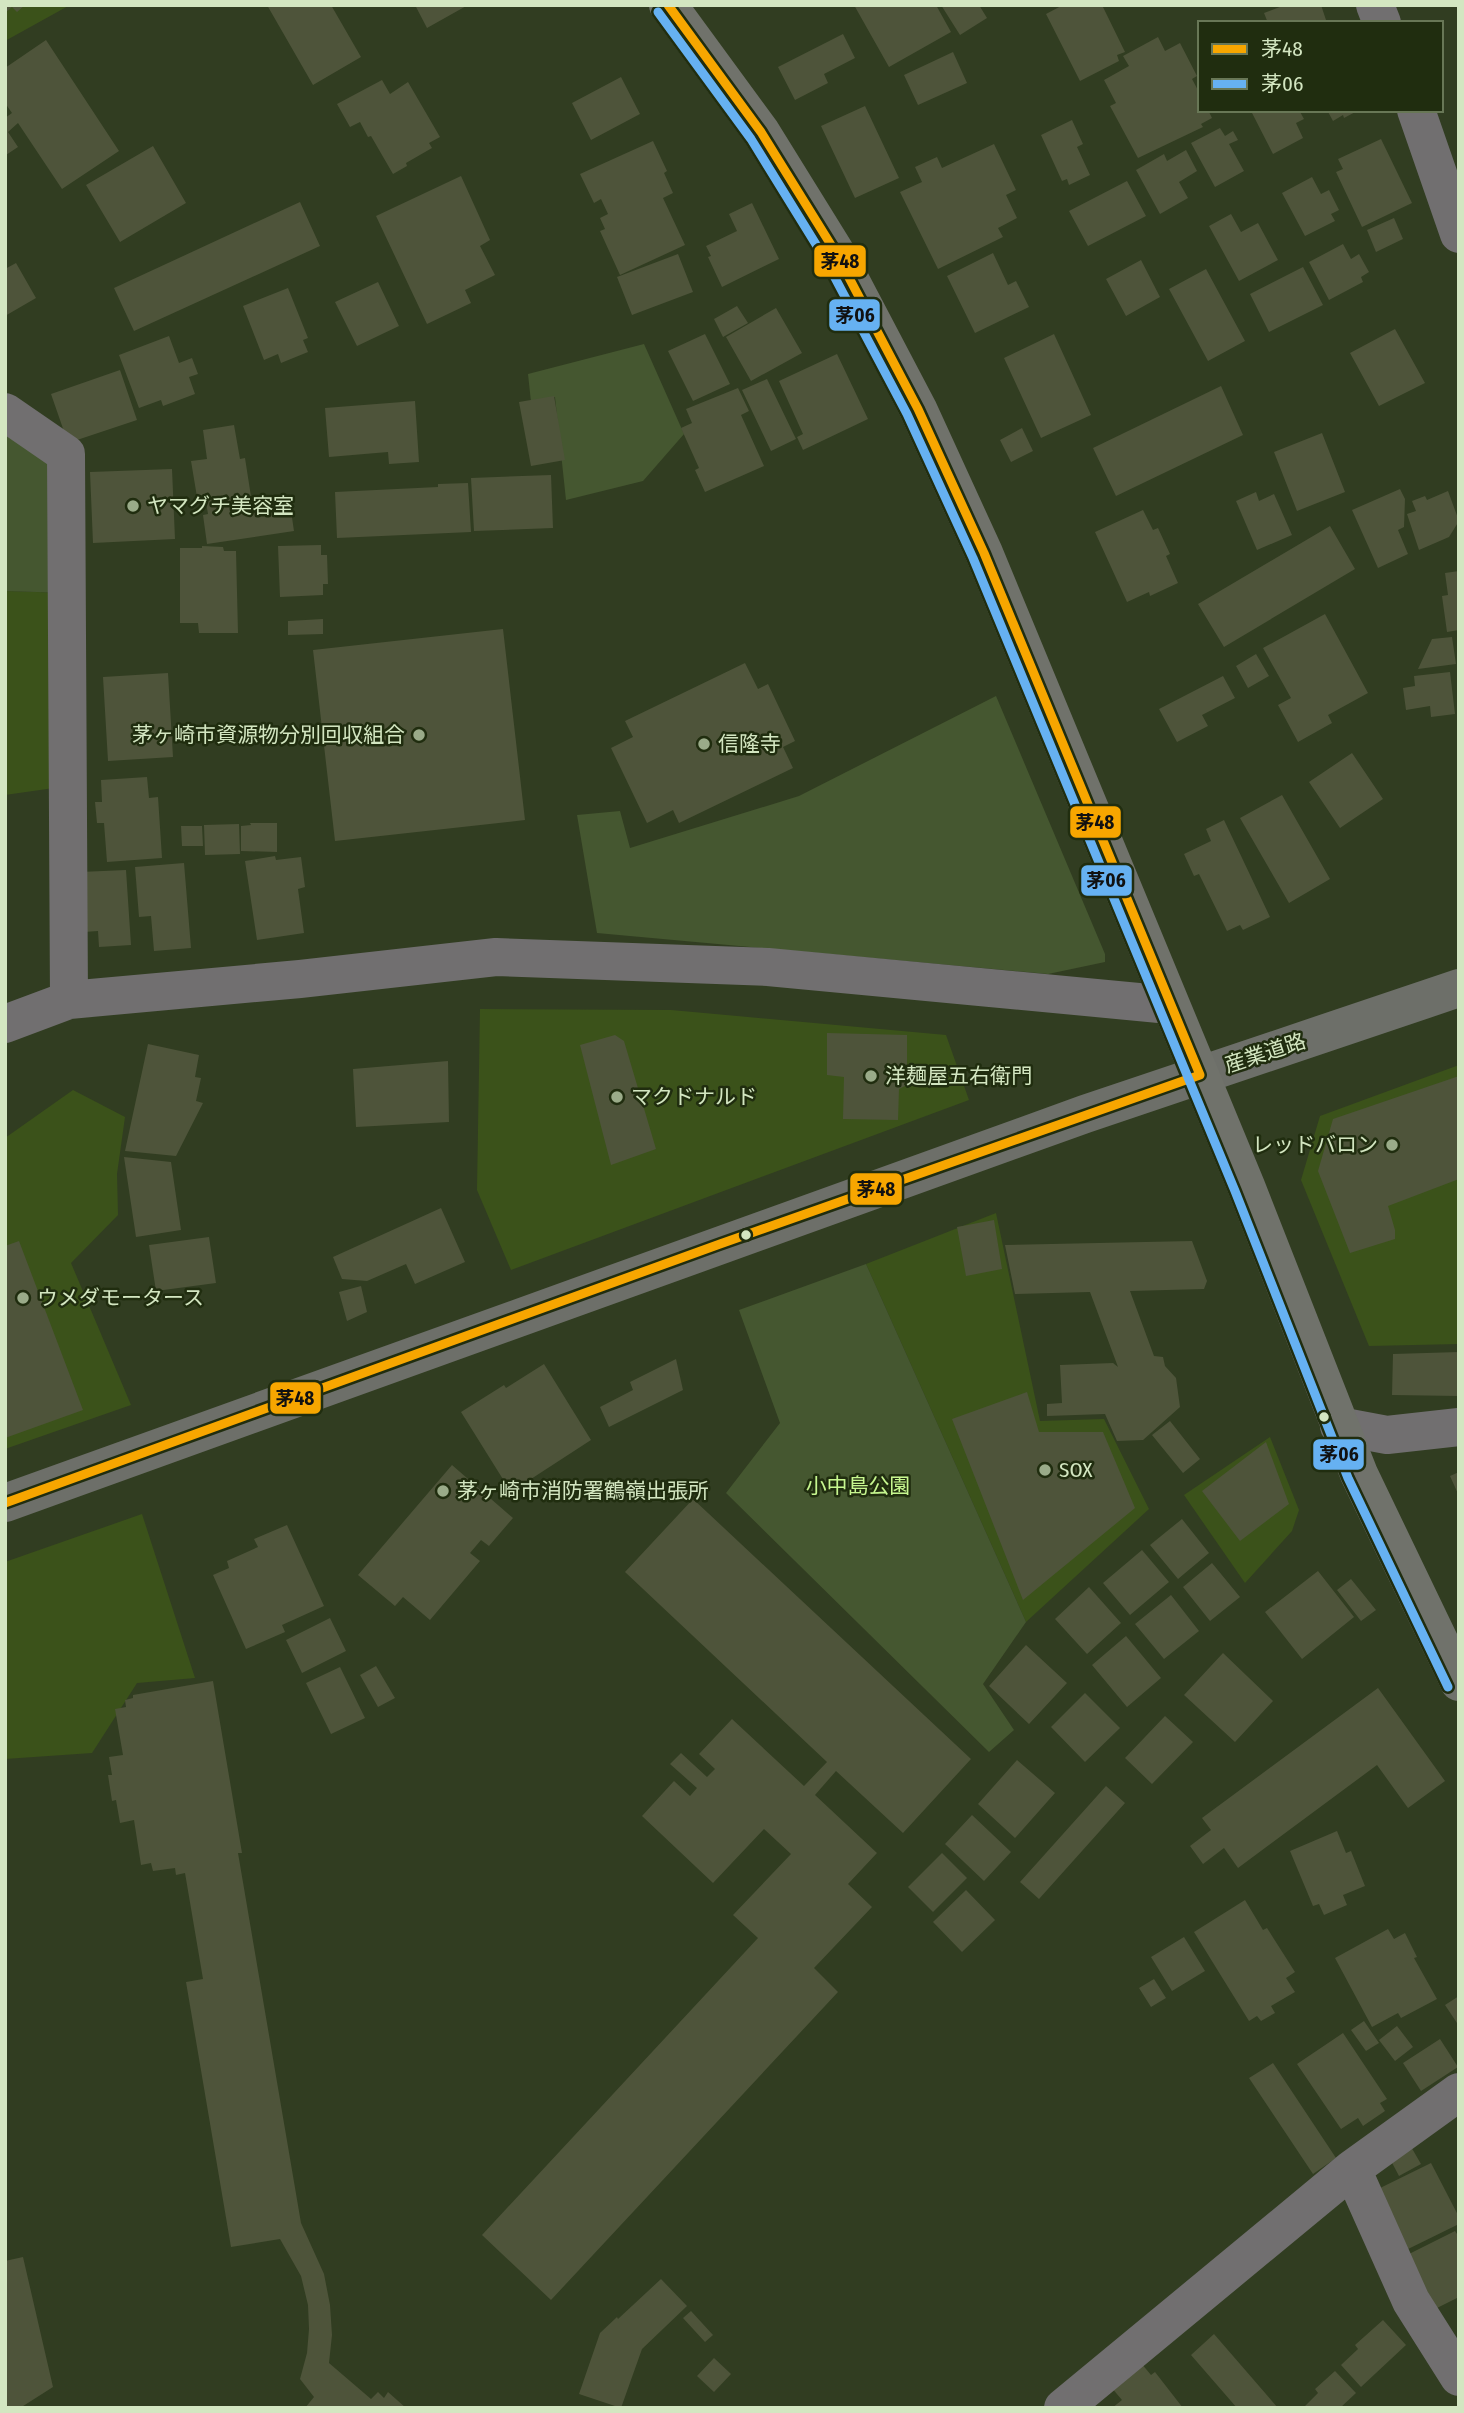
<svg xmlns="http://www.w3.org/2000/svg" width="1464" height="2413" font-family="'Fira Sans Condensed','Noto Sans JP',sans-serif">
  <rect width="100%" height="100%" fill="#313d21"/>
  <path fill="#3b521a" d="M5 5H70L5 41Z
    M5 591 67 593 68 786 5 795Z
    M480 1009 671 1010 946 1035 969 1100 511 1270 477 1190Z
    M1459 1065V1344L1369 1346 1301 1180 1320 1116Z
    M73 1090 125 1117 117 1174 118 1215 71 1263 131 1405 5 1449V1138Z
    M996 1213 1040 1421 1104 1419 1149 1509 1026 1622 866 1264Z
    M1270 1437 1299 1510 1292 1531 1245 1583 1184 1495Z
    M142 1514 195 1678 137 1683 92 1753 5 1759V1562Z"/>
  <path fill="#455730" d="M644 344 684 434 643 481 566 500 555 397 531 402 528 374Z
    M5 412 66 454 67 593 5 591Z
    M996 696 1105 954V962L1048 974 597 933 577 815 620 811 630 848 799 796Z
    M866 1264 1026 1622 983 1684 1014 1730 989 1752 726 1493 780 1423 739 1310Z"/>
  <path fill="#4e543a" d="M5 5H25L17 12 12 7 5 13Z
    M267 5H331L361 57 313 85Z
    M415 5H468L427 28Z
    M854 5H936L951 32 889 67Z
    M941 5H979L987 18 960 35Z
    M1063 5H1102L1125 52 1117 55 1119 61 1080 81 1046 14Z
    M1285 5H1321L1327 23H1268L1264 13Z
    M843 34 855 58 824 74 828 83 795 100 778 67Z
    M1158 37 1165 51 1180 43 1197 76 1192 79 1200 94V110H1208L1212 118 1201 124 1203 127 1138 158 1110 106 1116 103 1104 80 1129 66 1123 56Z
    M46 40 119 151 62 189 18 123 8 132 18 147 6 155 5 153V118L12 113 5 103V68Z
    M953 52 967 83 918 105 904 75Z
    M621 77 640 114 591 140 572 103Z
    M382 80 390 94 408 82 440 137 429 143 432 148 406 163 407 166 393 174 371 136 368 137 360 122 350 127 337 104Z
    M865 106 899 178 855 198 821 126Z
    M1253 110H1299L1304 119 1296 123 1303 138 1273 154 1251 111Z
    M1327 110H1359L1344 118 1343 115 1333 121Z
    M1072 120 1083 144 1077 147 1090 175 1069 185 1067 179 1062 181 1041 135Z
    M1220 128 1225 136 1233 131 1238 140 1229 144 1244 171 1215 187 1191 143Z
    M1381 139 1412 203 1362 227 1336 172 1343 169 1338 159Z
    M653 141 667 171 664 173 673 193 663 198 685 245 620 275 600 231 605 229 600 218 608 214 601 199 594 203 580 174Z
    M994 144 1016 190 1006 195 1017 218 998 228 1003 237 938 269 900 192 922 182 915 167 937 157 942 168Z
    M153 146 186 203 120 242 86 185Z
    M1186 150 1197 171 1179 182 1188 198 1160 214 1136 170 1164 154 1167 161Z
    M461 176 490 240 480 246 495 275 465 290 471 303 427 324 376 216Z
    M1312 177 1321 194 1329 190 1339 210 1331 214 1335 221 1305 236 1282 193Z
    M1127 181 1146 216 1088 246 1069 211Z
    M300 202 320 246 134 331 114 288Z
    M752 203 779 259 722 287 708 257 711 256 706 246 737 231 729 214Z
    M1231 214 1241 232 1258 223 1278 260 1239 281 1209 226Z
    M1394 218 1403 239 1376 252 1367 230Z
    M1343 244 1351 259 1359 254 1369 272 1361 277 1363 282 1329 300 1309 262Z
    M993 253 1008 285 1016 281 1029 307 975 333 947 276Z
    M678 254 693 292 632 315 617 277Z
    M1141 260 1160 297 1126 316 1106 279Z
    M16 263 36 298 5 316V269Z
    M1303 267 1323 305 1269 332 1250 294Z
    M1206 269 1245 341 1208 361 1169 289Z
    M378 282 399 326 357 346 335 302Z
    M288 288 308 338 303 340 308 352 281 363 278 354 264 360 243 306Z
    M737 306 748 323 723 337 714 319Z
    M776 308 802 353 751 381 726 337Z
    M1395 329 1425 383 1379 406 1350 353Z
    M705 334 730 384 693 401 668 351Z
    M1054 334 1091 415 1041 438 1004 358Z
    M169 336 179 363 192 358 198 374 189 377 195 394 163 406 161 400 139 408 119 355Z
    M837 354 868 419 803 450 797 437 803 434 779 381Z
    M120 370 137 420 68 443 51 394Z
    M767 379 796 439 771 451 742 390Z
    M1221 386 1243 435 1116 496 1093 448Z
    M738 388 749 411 741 415 764 466 705 492 695 470 699 468 681 428 692 423 686 409Z
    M554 396 565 460 531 466 519 402Z
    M415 401 419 462 389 464 388 452 329 457 325 408Z
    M234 425 240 459 245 458 252 503 289 497 294 531 207 544 203 515 208 514 206 502 198 503 191 461 207 459 203 430Z
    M1022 428 1033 451 1011 462 1000 440Z
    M1322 433 1345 492 1297 511 1274 452Z
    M172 469 175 539 93 543 90 472Z
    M551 475 553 528 474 531 471 478Z
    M468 483 471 532 337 538 335 492 438 487V484Z
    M1400 489 1405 499 1404 527 1398 530 1408 554 1378 568 1352 510Z
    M1448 491 1459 521 1449 537 1419 550 1407 514 1416 511 1412 501 1425 496 1427 500Z
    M1256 492 1259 501 1274 494 1292 535 1257 550 1236 501Z
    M1143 510 1153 530 1158 528 1170 554 1166 556 1178 583 1150 596 1149 592 1127 602 1095 532Z
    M1330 526 1355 569 1224 647 1198 604Z
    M321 545V555H327L328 584H323V595L280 597 278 546Z
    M202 546 223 547 224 551H236L238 633H199L198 623H180V548H202Z
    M1459 571V630L1447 632 1442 596 1448 595 1445 573Z
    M1325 614 1368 693 1328 715 1332 723 1298 742 1278 705 1291 698 1263 648Z
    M323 619V634L288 635V621Z
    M503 629 525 820 335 841 313 650Z
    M1452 637 1456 664 1418 669 1432 639Z
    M1256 654 1269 676 1248 688 1236 666Z
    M745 663 758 689 768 684 795 741 783 747 793 768 679 823 673 810 647 823 611 748 633 737 625 721Z
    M1450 672 1455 714 1431 717 1430 706 1406 710 1403 688 1415 686 1414 676Z
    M168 673 173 757 108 761 103 677Z
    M1223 676 1235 698 1202 715 1208 726 1177 742 1159 709Z
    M1352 753 1383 799 1340 828 1309 782Z
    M147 777 149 798 158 797 162 858 107 862 104 823H97L95 802H102L101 780Z
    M1282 795 1330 879 1289 903 1240 818Z
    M1224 820 1270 917 1243 930 1240 925 1227 931 1199 874 1194 876 1184 854 1211 841 1206 829Z
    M250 823H277V852L241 851V826L251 825Z
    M239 824 240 854 205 855 204 825Z
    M181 826H202L203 846H182Z
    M275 856 276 860 301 857 305 887 298 889 304 933 257 940 245 861Z
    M184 863 191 948 154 951 151 916 139 917 135 867Z
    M126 870 131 945 99 947 98 931 84 932 80 872Z
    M827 1033 907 1035V1085L899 1089 898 1120 843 1119 844 1077 827 1075Z
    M615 1035 624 1041 656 1149 611 1165 580 1045Z
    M148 1044 199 1055 195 1077 201 1078 196 1101 203 1103 176 1156 125 1151Z
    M448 1061 449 1122 356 1127 353 1069Z
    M1459 1076V1179L1388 1206 1395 1230V1239L1350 1253 1318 1171 1333 1119Z
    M124 1157 171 1162 181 1230 136 1237Z
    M441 1208 465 1262 415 1284 406 1264 367 1281 342 1279 333 1257Z
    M994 1220 1002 1269 966 1276 957 1227Z
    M209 1237 216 1283 156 1291 149 1245Z
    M19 1241 83 1410 5 1438V1358L7 1355 5 1350V1246Z
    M1192 1241 1207 1281 1204 1289 1130 1291 1154 1356 1163 1357 1165 1366 1176 1378 1180 1407 1143 1440 1117 1441 1105 1414 1047 1416V1404L1062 1403 1060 1365 1113 1363 1118 1367 1090 1292 1015 1294 1005 1245Z
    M361 1286 367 1312 347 1321 339 1292Z
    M1459 1352V1396L1392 1395 1393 1354Z
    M676 1359 683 1390 609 1427 600 1407 633 1390 630 1382Z
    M544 1364 591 1440 511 1492 461 1412 504 1385 506 1388Z
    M1027 1392 1039 1432H1103L1135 1508 1023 1600 952 1419Z
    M1170 1421 1200 1459 1183 1473 1152 1435Z
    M1266 1442 1289 1504 1240 1541 1202 1491Z
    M452 1465 513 1518 489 1546 481 1540 470 1553 480 1561 430 1620 403 1597 395 1606 358 1575Z
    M1459 1472V1496L1450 1476Z
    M693 1499 971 1759 903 1833 836 1771 815 1795 877 1853 848 1884 872 1907 814 1968 838 1992 551 2300 482 2235 758 1938 733 1915 791 1854 764 1829 713 1883 642 1816 674 1781 690 1796 697 1788 670 1764 681 1753 707 1777 715 1769 699 1754 732 1719 804 1786 827 1762 625 1572Z
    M1182 1519 1209 1553 1178 1579 1150 1545Z
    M287 1525 324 1606 282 1625 285 1632 246 1649 213 1575 229 1568 227 1561 258 1547 254 1539Z
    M1142 1550 1169 1582 1130 1615 1103 1583Z
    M1212 1563 1240 1597 1210 1621 1183 1587Z
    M1318 1571 1354 1617 1302 1659 1265 1612Z
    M1351 1579 1376 1610 1361 1621 1337 1590Z
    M1089 1587 1121 1623 1087 1654 1055 1619Z
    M1171 1595 1199 1631 1164 1659 1135 1624Z
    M330 1618 346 1651 302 1673 286 1640Z
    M1126 1636 1161 1678 1127 1707 1092 1665Z
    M1026 1645 1067 1683 1029 1724 989 1686Z
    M1223 1653 1273 1701 1235 1742 1184 1695Z
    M376 1666 395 1698 378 1707 360 1675Z
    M340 1667 365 1718 331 1734 306 1683Z
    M213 1681 242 1853H238L301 2223 324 2274 330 2305 332 2335 329 2363 371 2399 378 2392 384 2398 388 2392 406 2408H305L314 2397 300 2379 307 2353 309 2329 308 2305 301 2276 280 2239 231 2247 186 1982 203 1979 185 1873 176 1875 175 1868 153 1871 151 1863 141 1865 134 1820 120 1823 116 1800 112 1801 108 1775H112L109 1757 123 1755 115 1709 126 1707 125 1700 133 1698V1695Z
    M1378 1688 1445 1781 1408 1808 1377 1765 1238 1868 1224 1848 1203 1864 1190 1846 1211 1830 1202 1818Z
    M1085 1693 1120 1728 1085 1762 1051 1727Z
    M1165 1716 1193 1742 1152 1784 1125 1758Z
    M1017 1760 1055 1793 1015 1838 978 1804Z
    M1106 1786 1125 1803 1039 1899 1020 1882Z
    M972 1815 1011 1852 984 1881 945 1844Z
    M1337 1831 1346 1853 1351 1851 1365 1886 1343 1895 1347 1905 1324 1915 1319 1904 1313 1906 1290 1851Z
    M942 1853 967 1878 933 1912 908 1887Z
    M966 1890 995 1920 962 1952 933 1922Z
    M1245 1900 1263 1930 1267 1928 1295 1972 1286 1978 1295 1992 1271 2006 1275 2013 1261 2021 1257 2016 1249 2021 1194 1932Z
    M1388 1929 1394 1939 1405 1933 1417 1957 1414 1958 1437 1999 1401 2018 1398 2013 1372 2027 1335 1958Z
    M1184 1937 1205 1971 1172 1991 1151 1957Z
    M1154 1979 1166 1998 1151 2007 1139 1988Z
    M1459 1996V2026L1445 2005Z
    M1364 2021 1379 2043 1366 2051 1351 2030Z
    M1397 2026 1413 2047 1395 2061 1379 2040Z
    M1343 2033 1387 2099 1380 2103 1385 2111 1363 2126 1358 2118 1341 2129 1297 2064Z
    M1440 2039 1458 2067 1421 2091 1403 2063Z
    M1273 2063 1336 2158 1313 2174 1249 2078Z
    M1410 2145 1421 2164 1399 2176 1389 2157Z
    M1431 2163 1459 2217V2224L1404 2251 1374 2191Z
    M1455 2231 1459 2237V2297L1433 2310 1405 2256Z
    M23 2257 53 2387 20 2408H5V2261Z
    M661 2279 687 2306 642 2349 621 2408 579 2394 600 2333 617 2317 618 2319Z
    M691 2311 713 2335 705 2342 683 2318Z
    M1383 2320 1406 2345 1361 2387 1341 2365 1358 2349 1355 2345Z
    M1214 2334 1278 2408H1237L1191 2355Z
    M714 2358 731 2374 714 2392 697 2376Z
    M1141 2363 1151 2375 1155 2372 1183 2408H1112L1122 2400 1111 2387Z
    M1335 2371 1356 2393 1340 2408H1303L1318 2393 1315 2389Z"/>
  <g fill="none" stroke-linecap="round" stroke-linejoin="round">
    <path stroke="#716f70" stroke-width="38" d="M1375 5 1382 23
      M1416 110 1459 234
      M5 412 66 454 69 1000
      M5 1024 69 1000 300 979 496 957 768 967 1170 1005
      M1339 1426 1387 1435 1459 1427
      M1352 2169 1411 2301 1459 2377
      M1063 2408 1352 2169 1459 2092"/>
    <path stroke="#6d6f69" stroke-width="38" d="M5 1503 1085 1114 1459 988"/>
    <path stroke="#70726b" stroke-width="38" d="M668 5 761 132 836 253 918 409 984 553 1246 1186 1359 1474 1459 1682"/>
    <defs>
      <path id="bus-1" d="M5 1503 720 1244 1200 1075 984 553 918 409 836 253 761 132 668 5"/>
      <path id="bus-2" d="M658 12 751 139 825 259 907 414 973 558 1235 1191 1348 1478 1448 1687"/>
    </defs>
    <use href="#bus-1" stroke="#202d0f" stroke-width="14"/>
    <use href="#bus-2" stroke="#202d0f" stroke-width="14"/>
    <use href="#bus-1" stroke="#f7a600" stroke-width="9"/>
    <use href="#bus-2" stroke="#66b1f2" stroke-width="9"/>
  </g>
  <g fill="#9aab89" stroke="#202d0f" stroke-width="2.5">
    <circle cx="133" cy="506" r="7"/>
    <circle cx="419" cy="735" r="7"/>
    <circle cx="704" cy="744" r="7"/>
    <circle cx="871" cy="1076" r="7"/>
    <circle cx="617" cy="1097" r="7"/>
    <circle cx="1392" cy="1145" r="7"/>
    <circle cx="23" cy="1298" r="7"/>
    <circle cx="1045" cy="1470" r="7"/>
    <circle cx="443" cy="1491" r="7"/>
  </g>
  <g fill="#d3e6c1" stroke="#202d0f" stroke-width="2.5">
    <circle cx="746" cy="1235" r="6"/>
    <circle cx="1324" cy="1417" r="6"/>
  </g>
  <g text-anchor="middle" stroke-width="5" stroke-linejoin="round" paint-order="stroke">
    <g font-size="21" fill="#d3e6c1" stroke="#202d0f" text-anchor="start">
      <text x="147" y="513">ヤマグチ美容室</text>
      <text x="405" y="742" text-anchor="end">茅ヶ崎市資源物分別回収組合</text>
      <text x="718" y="751">信隆寺</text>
      <text x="885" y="1083">洋麺屋五右衛門</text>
      <text x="631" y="1104">マクドナルド</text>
      <text x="1378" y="1152" text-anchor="end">レッドバロン</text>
      <text x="37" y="1305">ウメダモータース</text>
      <text x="1059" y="1477">SOX</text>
      <text x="457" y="1498">茅ヶ崎市消防署鶴嶺出張所</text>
    </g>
    <g font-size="21" fill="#d3e6c1" stroke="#202d0f">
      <text transform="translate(1265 1053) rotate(-18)" y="7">産業道路</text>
    </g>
    <g font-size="21" fill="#c6f68f" stroke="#202d0f">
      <text x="858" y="1493">小中島公園</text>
    </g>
  </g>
  <g stroke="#202d0f" stroke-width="2.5">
    <rect x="813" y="244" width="54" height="34" rx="7" fill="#f7a600"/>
    <rect x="828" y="298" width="53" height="34" rx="7" fill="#66b1f2"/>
    <rect x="1069" y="805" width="53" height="34" rx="7" fill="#f7a600"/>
    <rect x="1080" y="864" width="53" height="33" rx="7" fill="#66b1f2"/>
    <rect x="849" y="1172" width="54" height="34" rx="7" fill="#f7a600"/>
    <rect x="269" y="1381" width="53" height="34" rx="7" fill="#f7a600"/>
    <rect x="1312" y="1438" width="53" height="33" rx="7" fill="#66b1f2"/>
  </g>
  <g font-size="19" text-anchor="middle" font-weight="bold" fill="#111">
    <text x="840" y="268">茅48</text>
    <text x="855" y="322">茅06</text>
    <text x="1095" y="829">茅48</text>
    <text x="1106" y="887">茅06</text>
    <text x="876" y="1196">茅48</text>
    <text x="295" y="1405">茅48</text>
    <text x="1339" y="1461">茅06</text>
  </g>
  <rect width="1464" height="2413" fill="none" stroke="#d3e6c1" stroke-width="14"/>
  <rect x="1198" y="21" width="245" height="91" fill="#202d0f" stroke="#687756" stroke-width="2"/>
  <rect x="1212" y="44" width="35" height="10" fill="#f7a600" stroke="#687756" stroke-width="2"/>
  <text x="1261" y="56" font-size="21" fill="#d3e6c1">茅48</text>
  <rect x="1212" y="79" width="35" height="10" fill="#66b1f2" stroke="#687756" stroke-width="2"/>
  <text x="1261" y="91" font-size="21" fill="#d3e6c1">茅06</text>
</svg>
